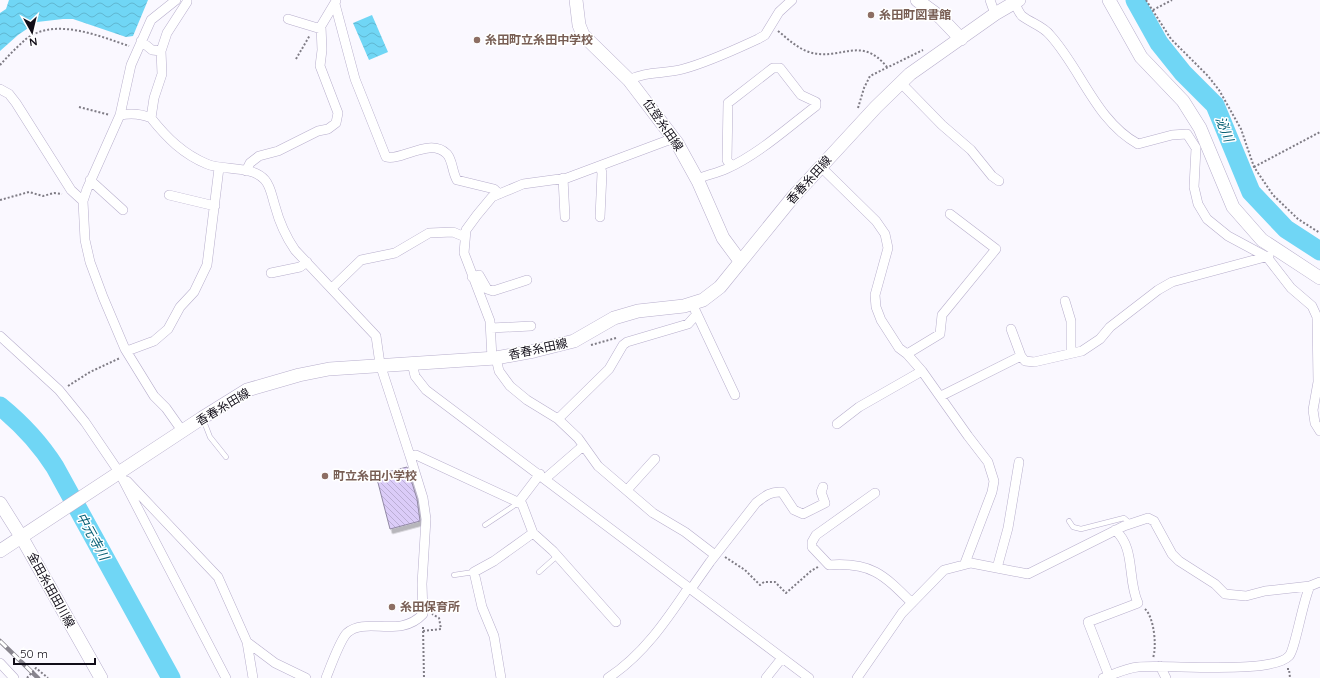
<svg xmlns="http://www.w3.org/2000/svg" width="1320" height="678" font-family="Quicksand,'Noto Sans JP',sans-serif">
  <defs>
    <pattern id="water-waves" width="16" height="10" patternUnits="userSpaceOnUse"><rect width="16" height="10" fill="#70d6f5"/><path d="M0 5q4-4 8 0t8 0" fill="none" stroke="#60b6d1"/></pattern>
    <pattern id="building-back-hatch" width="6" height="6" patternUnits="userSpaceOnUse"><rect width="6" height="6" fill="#dbccf8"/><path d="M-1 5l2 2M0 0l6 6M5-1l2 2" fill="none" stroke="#bbaed4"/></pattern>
    <filter id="shadow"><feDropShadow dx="2.5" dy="4.5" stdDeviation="0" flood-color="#0004"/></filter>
  </defs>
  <rect width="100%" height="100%" fill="#faf8ff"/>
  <path fill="url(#water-waves)" d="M9 0H148L133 36 126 37 73 19H63L37 22 18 35 0 51V13L6 9Z
    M372 15 388 52 369 60 353 23Z"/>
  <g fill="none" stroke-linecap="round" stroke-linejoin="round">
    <path stroke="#70d6f5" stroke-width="19" d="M1135 0 1159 43 1183 73 1215 105 1251 192 1286 229 1320 251
      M0 406C22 424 40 443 55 467L171 678"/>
  </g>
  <path fill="url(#building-back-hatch)" stroke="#9289a5" filter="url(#shadow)" d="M407 467 417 499 420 521 390 529 376 475Z"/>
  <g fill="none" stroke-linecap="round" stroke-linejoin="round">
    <defs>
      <path id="lane" d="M203 419 210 437 226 457
        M1069 521 1073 527 1081 529 1124 518 1131 524
        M485 525 518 503
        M539 572 557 556
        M454 575 474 572"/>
      <path id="street" d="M176 0 151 20 131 65 120 115 87 189 83 201 85 240 90 262 103 297 125 349 154 396 166 408 183 432
        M990 0 995 14
        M1014 3C1017 7 1019 13 1022 16 1031 23 1043 26 1050 35 1081 69 1096 121 1138 144L1172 135 1187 134 1196 148 1194 187 1198 204 1207 219 1228 236 1267 257 1291 288 1312 306 1317 317 1318 382 1313 410 1315 423 1320 431
        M335 4 355 79 386 157C402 161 430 137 447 154 453 161 452 172 457 180L494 189 499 194
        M288 19 321 29
        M141 41 152 50 161 51
        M629 80C646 71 665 74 683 69 709 62 734 50 758 39L765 35 779 12 792 0
        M901 83 942 125 971 150 992 176 999 181
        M0 89 9 94 16 103 71 190 83 201
        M120 115C131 113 140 113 151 118 167 138 183 154 207 164 224 171 252 165 265 180 271 187 272 197 275 206 279 221 286 237 295 250L376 336 380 364 410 456 416 455 522 504 533 533 553 551 616 622
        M151 118 154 98 162 74 161 51 167 33 187 2V0
        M821 167 876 221 885 234 888 248 875 295 876 307 881 320 899 348 907 354 922 371 968 436 988 462 994 481 992 492 965 563
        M246 171 250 163 259 156 278 151 318 131 328 129 336 123 338 113 320 66 322 50 321 26 336 1
        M563 178 565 217
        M697 179C707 175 717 173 726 169 759 154 787 128 816 106V102L801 95 780 68H773L728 103 727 160 731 166
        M90 180 123 210
        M169 195 215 206
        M600 217 602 173 600 166
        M271 273 300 267 307 262
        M472 277 479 275 487 289 493 291 527 280
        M332 288 361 260 395 253 429 233 453 232 465 237
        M1065 301 1071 321V353
        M695 310 735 395
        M491 328 531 326
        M1011 329 1021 356
        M0 336 59 390 85 422 119 472 226 678
        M127 351 154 341 168 329 180 307 194 292 207 265 219 168
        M907 354 940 334 942 315 996 249 950 214
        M492 358 490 321 464 253 466 230 477 215 492 197 523 184 567 178 666 141 675 139
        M496 358 499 371 510 386 527 400 558 419 578 438 598 466 653 513 685 532 715 555
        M412 363 415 376 426 390 809 678
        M941 396 1021 356 1025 361 1034 362 1082 351 1100 339 1110 327 1158 290 1172 282 1269 256
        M558 419 609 369 623 345 627 342 688 324 697 314
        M837 424 859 407 922 371
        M546 478 583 446
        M127 481 218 577 247 642 253 678
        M627 490 655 459
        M875 493 816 535 812 542V547L829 565C871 562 883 574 912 603
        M518 503 540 474
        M997 568 1008 528 1019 462
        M691 589 710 562 756 503C765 496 771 491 782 492L794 510 803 514 825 503 821 492 823 487
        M247 642 275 663 306 678
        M0 663 14 678
        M1160 666 1166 678
        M1109 676 1088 622 1138 603C1127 580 1136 548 1115 530
        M326 678C330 668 340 640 347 633 366 616 400 639 423 614L422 584 426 519 423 498 410 456
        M501 678 494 636 482 607 474 572 494 561 533 533
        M608 678C643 655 666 621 689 587
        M766 678 782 658
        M857 678 902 613 944 570 971 563 1028 574 1124 526 1148 518 1154 521 1172 554 1179 561 1215 584 1225 594 1246 596 1265 591 1310 586 1320 582
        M1103 678C1114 674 1127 668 1138 667 1167 664 1272 675 1289 656 1295 650 1303 600 1310 586"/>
      <path id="secondary" d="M576 0 579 25 583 35 629 80 677 143 698 181 723 238 740 261
        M917 0 940 17 961 39
        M1109 0 1141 57 1183 101 1200 128 1233 207 1262 240 1320 278
        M0 503 22 538 101 678
        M0 551 202 418 247 390 299 375 329 369 496 358 534 351 574 341 614 318 638 311 684 306 703 300 720 287 793 197 876 107 910 74 995 14 1019 0"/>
    </defs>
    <use href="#lane" stroke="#b7aecc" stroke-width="5.5"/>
    <use href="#street" stroke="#b7aecc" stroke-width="10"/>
    <use href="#secondary" stroke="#b7aecc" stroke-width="14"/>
    <path stroke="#7f7c85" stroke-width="2" stroke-dasharray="2 2" stroke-linecap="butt" d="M1146 0 1171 39 1208 76 1219 90 1241 129 1254 167 1273 195 1298 219 1320 233
      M1153 10 1172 0
      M778 31C788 39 797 48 809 52 840 62 860 34 887 67
      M296 59 310 35
      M0 65C8 56 17 47 26 39 55 17 99 36 129 46
      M79 107 110 115
      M858 108 864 88 870 76 923 50
      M1254 167 1320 132
      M0 200 29 192 43 196 54 193 62 194
      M591 345 616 338
      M68 386 90 372 120 358
      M725 557 745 570 760 585 764 582H775L786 593 811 571 818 567
      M1145 609C1154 617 1157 646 1153 658
      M423 627 424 678
      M423 631 441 629 439 618 432 614
      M1287 669H1289L1290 678"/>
    <use href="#lane" stroke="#fff" stroke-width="4.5"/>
    <use href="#street" stroke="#fff" stroke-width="9"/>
    <use href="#secondary" stroke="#fff" stroke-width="13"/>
    <defs>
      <path id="rail" d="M0 641 38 678"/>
    </defs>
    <use href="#rail" stroke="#88858e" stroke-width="4.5"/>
    <use href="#rail" stroke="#fff" stroke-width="3" stroke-dasharray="9" stroke-linecap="butt"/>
    <path stroke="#7f7c85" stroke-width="2" stroke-dasharray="2 2" stroke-linecap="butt" d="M27 678 36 668 48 678"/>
  </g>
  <g fill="#8d6e63" stroke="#fff" stroke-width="1.5">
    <circle cx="871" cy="15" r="4"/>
    <circle cx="477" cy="40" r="4"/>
    <circle cx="325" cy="476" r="4"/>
    <circle cx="392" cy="607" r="4"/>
  </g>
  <g text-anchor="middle" stroke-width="3" stroke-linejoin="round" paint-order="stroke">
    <g font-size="12" font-weight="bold" fill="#785e54" stroke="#fff" text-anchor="start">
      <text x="879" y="19">糸田町図書館</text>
      <text x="485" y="44">糸田町立糸田中学校</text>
      <text x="333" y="480">町立糸田小学校</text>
      <text x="400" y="611">糸田保育所</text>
    </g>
    <g font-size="12" fill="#110d18" stroke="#fff">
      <text transform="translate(663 125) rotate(55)" y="4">位登糸田線</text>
      <text transform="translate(809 180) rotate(-48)" y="4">香春糸田線</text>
      <text transform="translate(538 349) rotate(-12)" y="4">香春糸田線</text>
      <text transform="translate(223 407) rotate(-31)" y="4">香春糸田線</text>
      <text transform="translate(51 590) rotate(61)" y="4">金田糸田田川線</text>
    </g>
    <g font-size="13" font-style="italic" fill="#076075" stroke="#fff">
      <text transform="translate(1225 129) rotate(68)" y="5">泌川</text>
      <text transform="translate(93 536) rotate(61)" y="5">中元寺川</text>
    </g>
  </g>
  <g transform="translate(32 32) rotate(172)" stroke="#ffffff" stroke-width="3" paint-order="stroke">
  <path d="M0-3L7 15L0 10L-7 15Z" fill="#110d18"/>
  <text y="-6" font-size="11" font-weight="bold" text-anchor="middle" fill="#110d18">N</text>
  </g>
  <path d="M14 658v6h81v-6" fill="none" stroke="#110d18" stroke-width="2"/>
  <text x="20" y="658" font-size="12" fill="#110d18" stroke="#ffffff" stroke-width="3" paint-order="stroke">50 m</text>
</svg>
